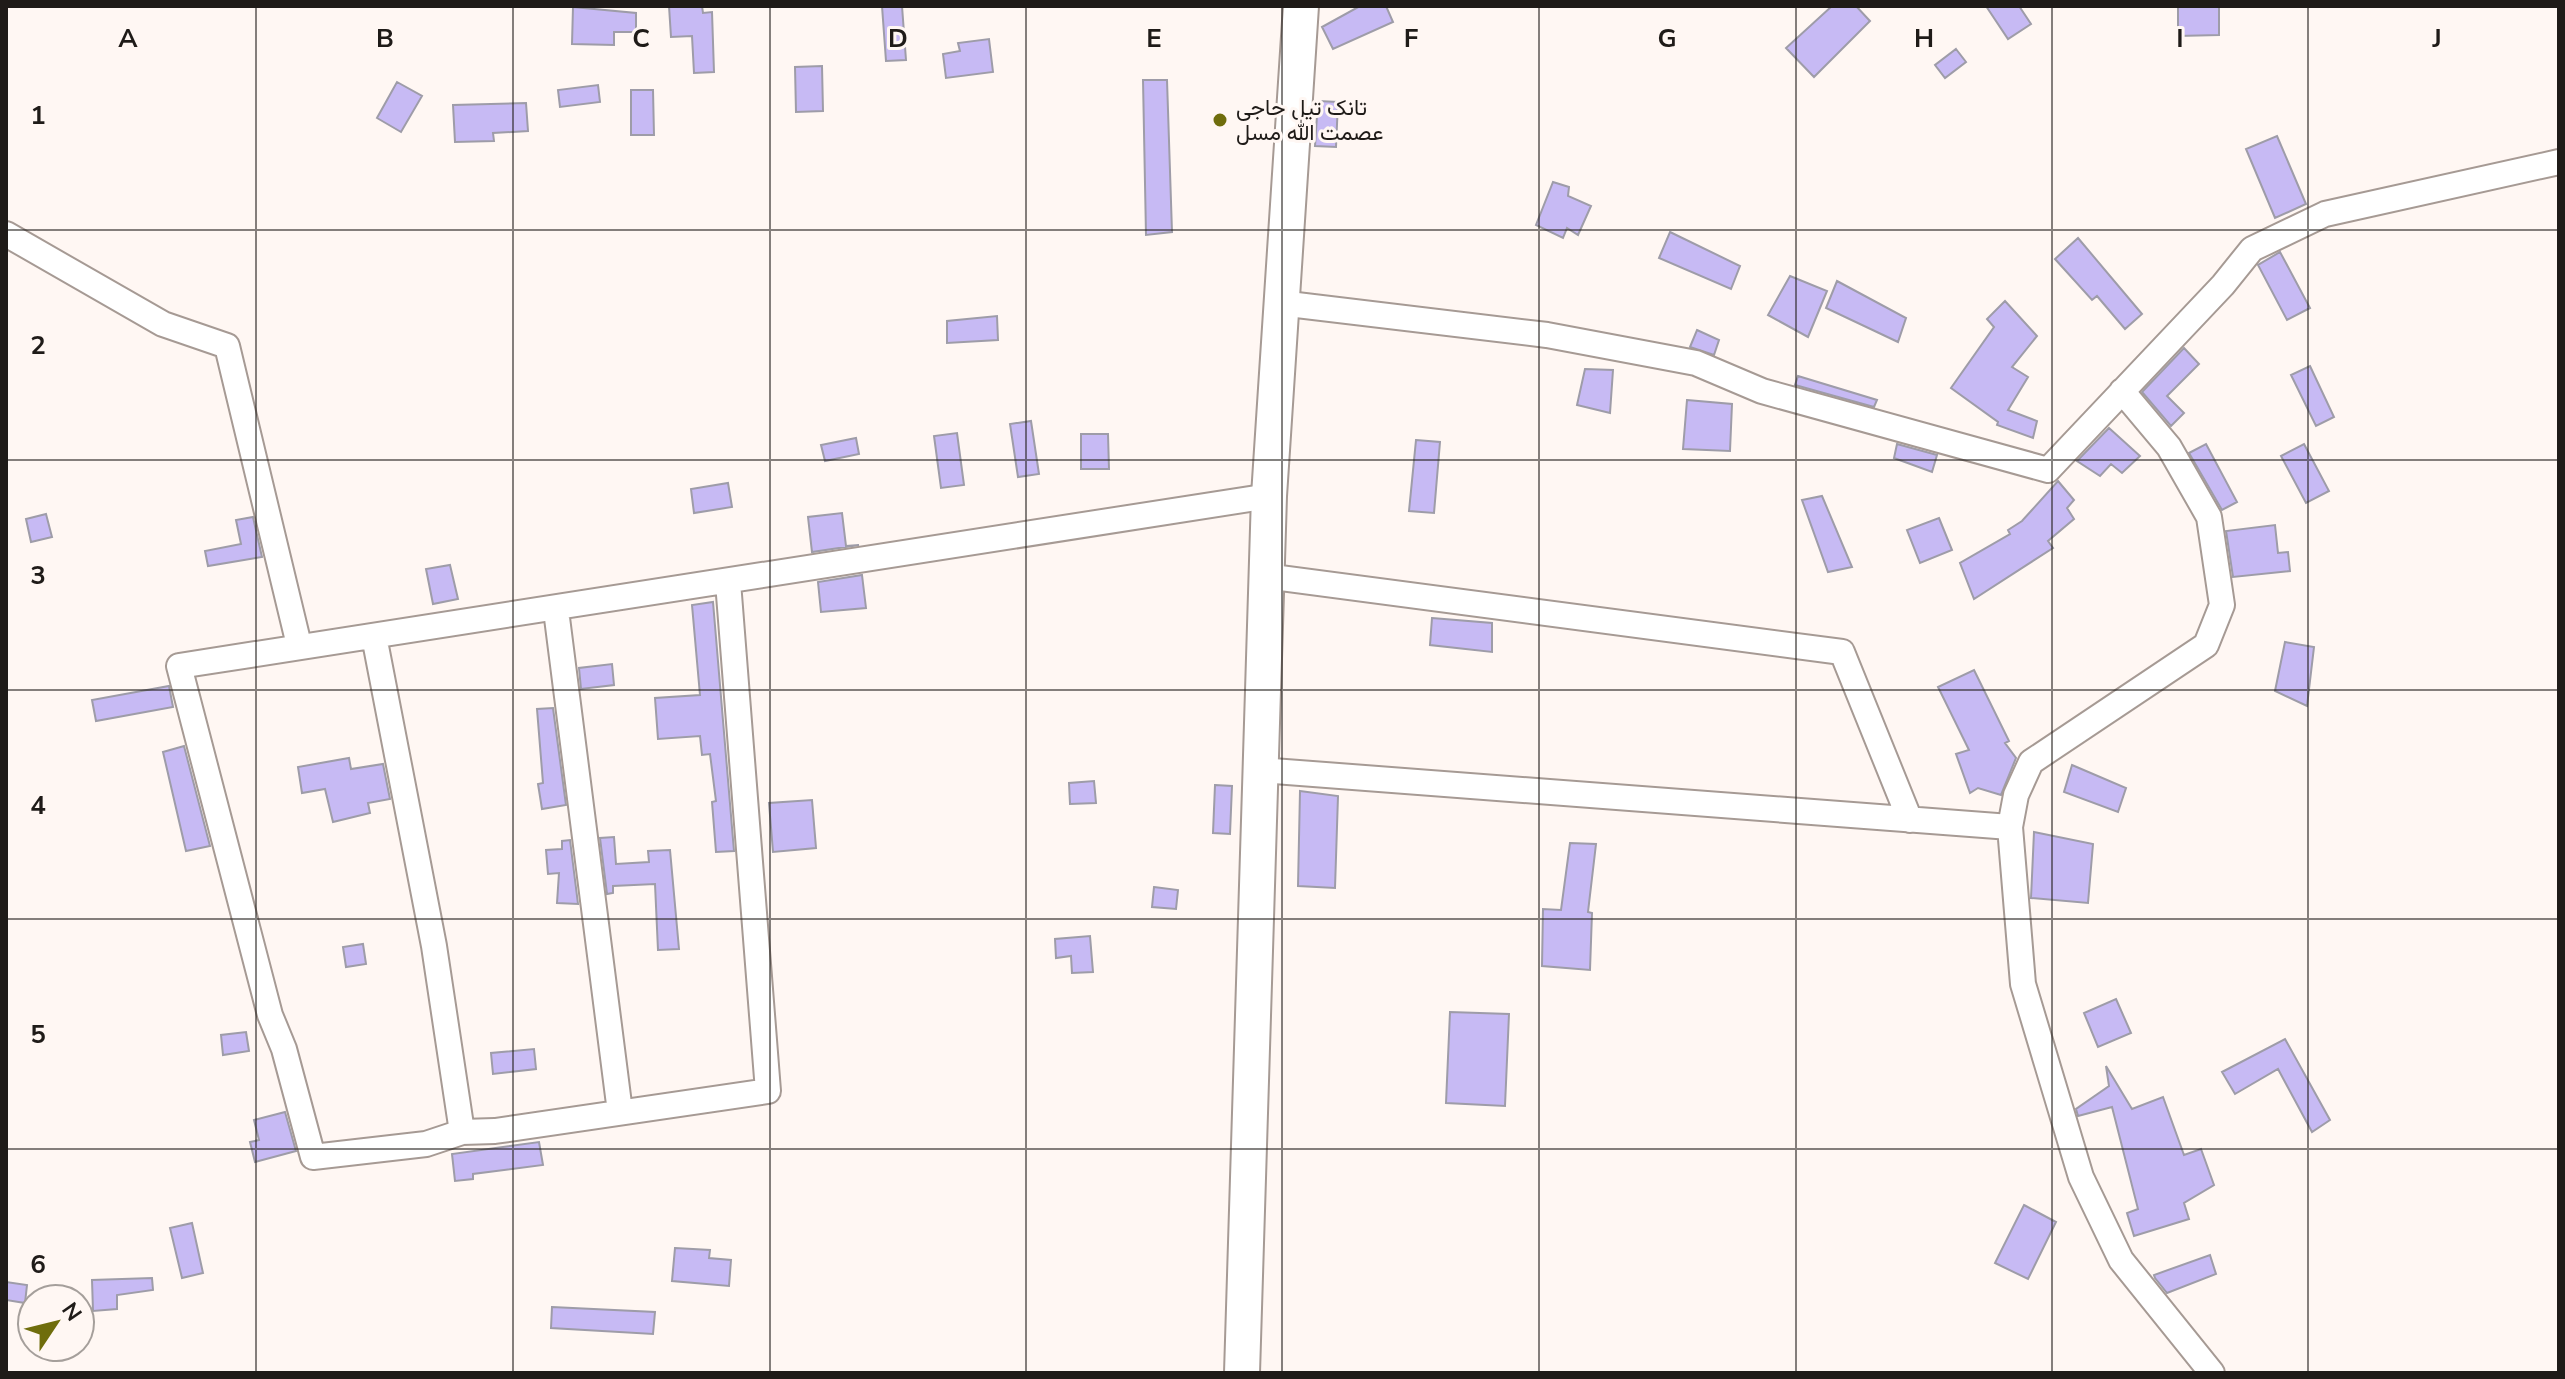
<svg xmlns="http://www.w3.org/2000/svg" width="2565" height="1379" font-family="'Nunito Sans',Vazirmatn,sans-serif">
  <rect width="100%" height="100%" fill="#fff7f3"/>
  <path fill="#c7baf4" stroke="#9e9ca8" stroke-width="2" d="M669 6H702L703 13 712 12 714 72 694 73 692 36 671 37Z
    M882 6H902L906 60 886 61Z
    M1360 6H1386L1393 22 1333 49 1322 27Z
    M1832 6H1856L1870 21 1814 77 1786 48Z
    M1986 6H2019L2031 24 2008 39Z
    M2178 6H2219V35L2178 36Z
    M573 7 636 13V32H614V45L572 44Z
    M989 39 993 72 946 78 943 54 960 51 958 43Z
    M1956 49 1966 62 1945 78 1935 65Z
    M822 66 823 111 796 112 795 67Z
    M1143 80H1167L1172 232 1146 235Z
    M397 82 422 96 401 132 377 118Z
    M598 85 600 102 560 107 558 90Z
    M631 90H653L654 135H631Z
    M1318 101 1338 102 1336 147 1315 146Z
    M526 103 528 131 493 133 494 141 455 142 453 105Z
    M2277 136 2306 204 2275 218 2246 149Z
    M1553 182 1569 187 1568 196 1591 206 1578 235 1567 228 1563 238 1536 225Z
    M1670 232 1740 266 1731 289 1659 258Z
    M2078 238 2142 314 2125 329 2097 296 2092 300 2055 259Z
    M2280 252 2310 308 2287 320 2258 265Z
    M1790 276 1827 291 1808 337 1768 315Z
    M1837 281 1906 318 1898 342 1826 308Z
    M2005 301 2037 336 2012 367 2028 377 2008 410 2037 421 2033 438 1997 425 1998 422 1951 388 1994 327 1987 319Z
    M997 316 998 340 947 343V321Z
    M1697 330 1719 340 1714 355 1690 347Z
    M2184 348 2199 364 2167 396 2184 413 2171 426 2142 392Z
    M2310 366 2334 417 2316 426 2291 375Z
    M1585 369 1613 370 1610 413 1577 405Z
    M1798 376 1877 400 1874 407 1795 385Z
    M1687 400 1732 404 1730 451 1683 449Z
    M1031 421 1039 474 1018 477 1010 424Z
    M2109 428 2140 456 2122 473 2111 464 2100 476 2077 461Z
    M957 433 964 485 941 488 934 436Z
    M1081 434H1108L1109 469H1081Z
    M856 438 859 454 825 461 821 445Z
    M1416 440 1440 442 1434 513 1409 511Z
    M1897 444 1937 455 1932 472 1894 458Z
    M2206 444 2237 502 2222 510 2189 453Z
    M2304 444 2329 491 2306 503 2281 456Z
    M2058 481 2074 500 2067 508 2074 519 2048 541 2053 548 1974 599 1960 563 2010 534 2008 530 2022 521Z
    M728 483 732 507 694 513 691 489Z
    M1822 496 1852 567 1828 572 1802 500Z
    M842 513 846 546 859 545 812 552 808 517Z
    M46 514 52 537 31 542 26 519Z
    M253 517 262 557 208 566 205 551 241 544 236 520Z
    M1939 518 1952 550 1920 563 1907 530Z
    M2275 525 2278 553 2288 552 2290 571 2233 577 2226 531Z
    M450 565 458 599 433 604 426 569Z
    M862 575 866 608 821 612 818 582Z
    M713 602 734 851 716 852 712 802 716 801 710 754 702 755 700 736 658 739 655 698 700 695 692 605Z
    M1432 618 1492 623V652L1430 645Z
    M2285 642 2314 647 2307 706 2275 691Z
    M612 664 614 685 581 689 579 668Z
    M1974 670 2009 741 2005 743 2016 758 2001 795 1978 788 1970 793 1956 754 1969 750 1938 687Z
    M169 686 173 707 96 721 92 700Z
    M553 708 566 805 542 809 538 784 543 783 537 709Z
    M184 746 210 846 186 851 163 752Z
    M349 758 351 769 383 764 390 799 368 803 370 813 333 822 325 789 302 793 298 767Z
    M2072 765 2126 788 2118 812 2064 792Z
    M1094 781 1096 803 1070 804 1069 783Z
    M1215 785 1232 786 1230 834 1213 833Z
    M1300 791 1338 796 1335 888 1298 886Z
    M812 800 816 848 773 852 769 803Z
    M2034 832 2093 844 2088 903 2031 898Z
    M614 837 616 864 649 862 648 851 670 850 679 949 658 950 655 884 613 886V893L607 894 600 838Z
    M570 840 578 904 557 903 559 873 548 874 546 850 562 849V841Z
    M1570 843 1596 844 1588 912 1592 913 1590 970 1542 966 1543 909 1561 910Z
    M1154 887 1178 890 1176 909 1152 907Z
    M1090 936 1093 972 1072 973 1071 956 1056 958 1055 939Z
    M363 944 366 964 346 967 343 947Z
    M2116 999 2131 1033 2098 1047 2084 1013Z
    M1450 1012 1509 1014 1505 1106 1446 1103Z
    M246 1032 249 1051 223 1055 221 1035Z
    M2285 1039 2330 1120 2312 1132 2278 1069 2235 1094 2222 1072Z
    M534 1049 536 1069 493 1074 491 1053Z
    M2106 1066 2132 1109 2163 1097 2184 1155 2201 1149 2214 1185 2184 1203 2189 1219 2134 1236 2127 1213 2138 1209 2112 1107 2078 1116 2076 1109 2109 1086Z
    M285 1112 296 1151 255 1162 250 1142 259 1140 254 1120Z
    M539 1142 543 1165 473 1174V1179L455 1181 452 1154Z
    M2024 1205 2056 1222 2028 1279 1995 1263Z
    M192 1223 203 1273 182 1278 170 1228Z
    M675 1248 710 1250 709 1258 731 1260 729 1286 672 1281Z
    M2210 1255 2216 1274 2167 1293 2155 1278 2154 1275Z
    M152 1278 153 1290 117 1295V1309L93 1311 92 1280Z
    M6 1282 27 1285 25 1303 6 1300Z
    M552 1307 655 1312 653 1334 551 1328Z"/>
  <g fill="none" stroke-linecap="round" stroke-linejoin="round">
    <defs>
      <path id="minor" d="M6 234 163 324 227 346 299 645
        M1280 303 1547 335 1696 363 1762 391 2048 470 2223 285 2252 249 2325 214 2559 162
        M2122 391 2169 447 2209 517 2222 605 2206 645 2031 762 2016 795 2010 827 2023 984 2081 1177 2121 1260 2212 1373
        M1266 576 1842 652 1910 820
        M728 582 768 1091 495 1131 462 1132 426 1144 313 1157 284 1049 270 1015 179 666 1269 496
        M556 610 620 1112
        M374 636 434 946 462 1132
        M1260 770 2010 827"/>
      <path id="secondary" d="M1242 1373 1269 496 1301 6"/>
    </defs>
    <use href="#minor" stroke="#a69a94" stroke-width="28"/>
    <use href="#secondary" stroke="#a69a94" stroke-width="38"/>
    <use href="#minor" stroke="#fff" stroke-width="24"/>
    <use href="#secondary" stroke="#fff" stroke-width="34"/>
  </g>
  <path fill="none" stroke="#1f1b18" stroke-width="2" stroke-opacity="0.55" d="M256 6V1373M513 6V1373M770 6V1373M1026 6V1373M1282 6V1373M1539 6V1373M1796 6V1373M2052 6V1373M2308 6V1373M6 230H2559M6 460H2559M6 690H2559M6 919H2559M6 1149H2559"/>
  <circle fill="#6f6d0c" stroke="#fff7f3" stroke-width="3" cx="1220" cy="120" r="8"/>
  <g text-anchor="middle" stroke-width="6" stroke-linejoin="round" paint-order="stroke">
    <g font-size="22" fill="#1f1b18" stroke="#fff7f3" text-anchor="start">
      <text x="1236" y="115">تانک تیل حاجی<tspan x="1236" dy="25">عصمت الله مسل</tspan></text>
    </g>
  </g>
  <g font-size="26" text-anchor="middle" font-weight="bold" fill="#1f1b18" stroke="#fff7f3" stroke-width="6" stroke-linejoin="round" paint-order="stroke">
    <text x="128" y="47">A</text>
    <text x="385" y="47">B</text>
    <text x="641" y="47">C</text>
    <text x="898" y="47">D</text>
    <text x="1154" y="47">E</text>
    <text x="1411" y="47">F</text>
    <text x="1667" y="47">G</text>
    <text x="1924" y="47">H</text>
    <text x="2180" y="47">I</text>
    <text x="2437" y="47">J</text>
    <text x="38" y="124">1</text>
    <text x="38" y="354">2</text>
    <text x="38" y="584">3</text>
    <text x="38" y="814">4</text>
    <text x="38" y="1043">5</text>
    <text x="38" y="1273">6</text>
  </g>
  <rect width="2565" height="1379" fill="none" stroke="#1f1b18" stroke-width="16"/>
  <g transform="translate(56 1323) rotate(55)"><circle r="38" fill="#fff7f3" stroke="#a59f9b" stroke-width="2"/>
  <path d="M0-6L14 30L0 20L-14 30Z" fill="#6f6d0c"/>
  <text y="-12" font-size="22" font-weight="bold" text-anchor="middle" fill="#1f1b18">N</text>
  </g>
</svg>
